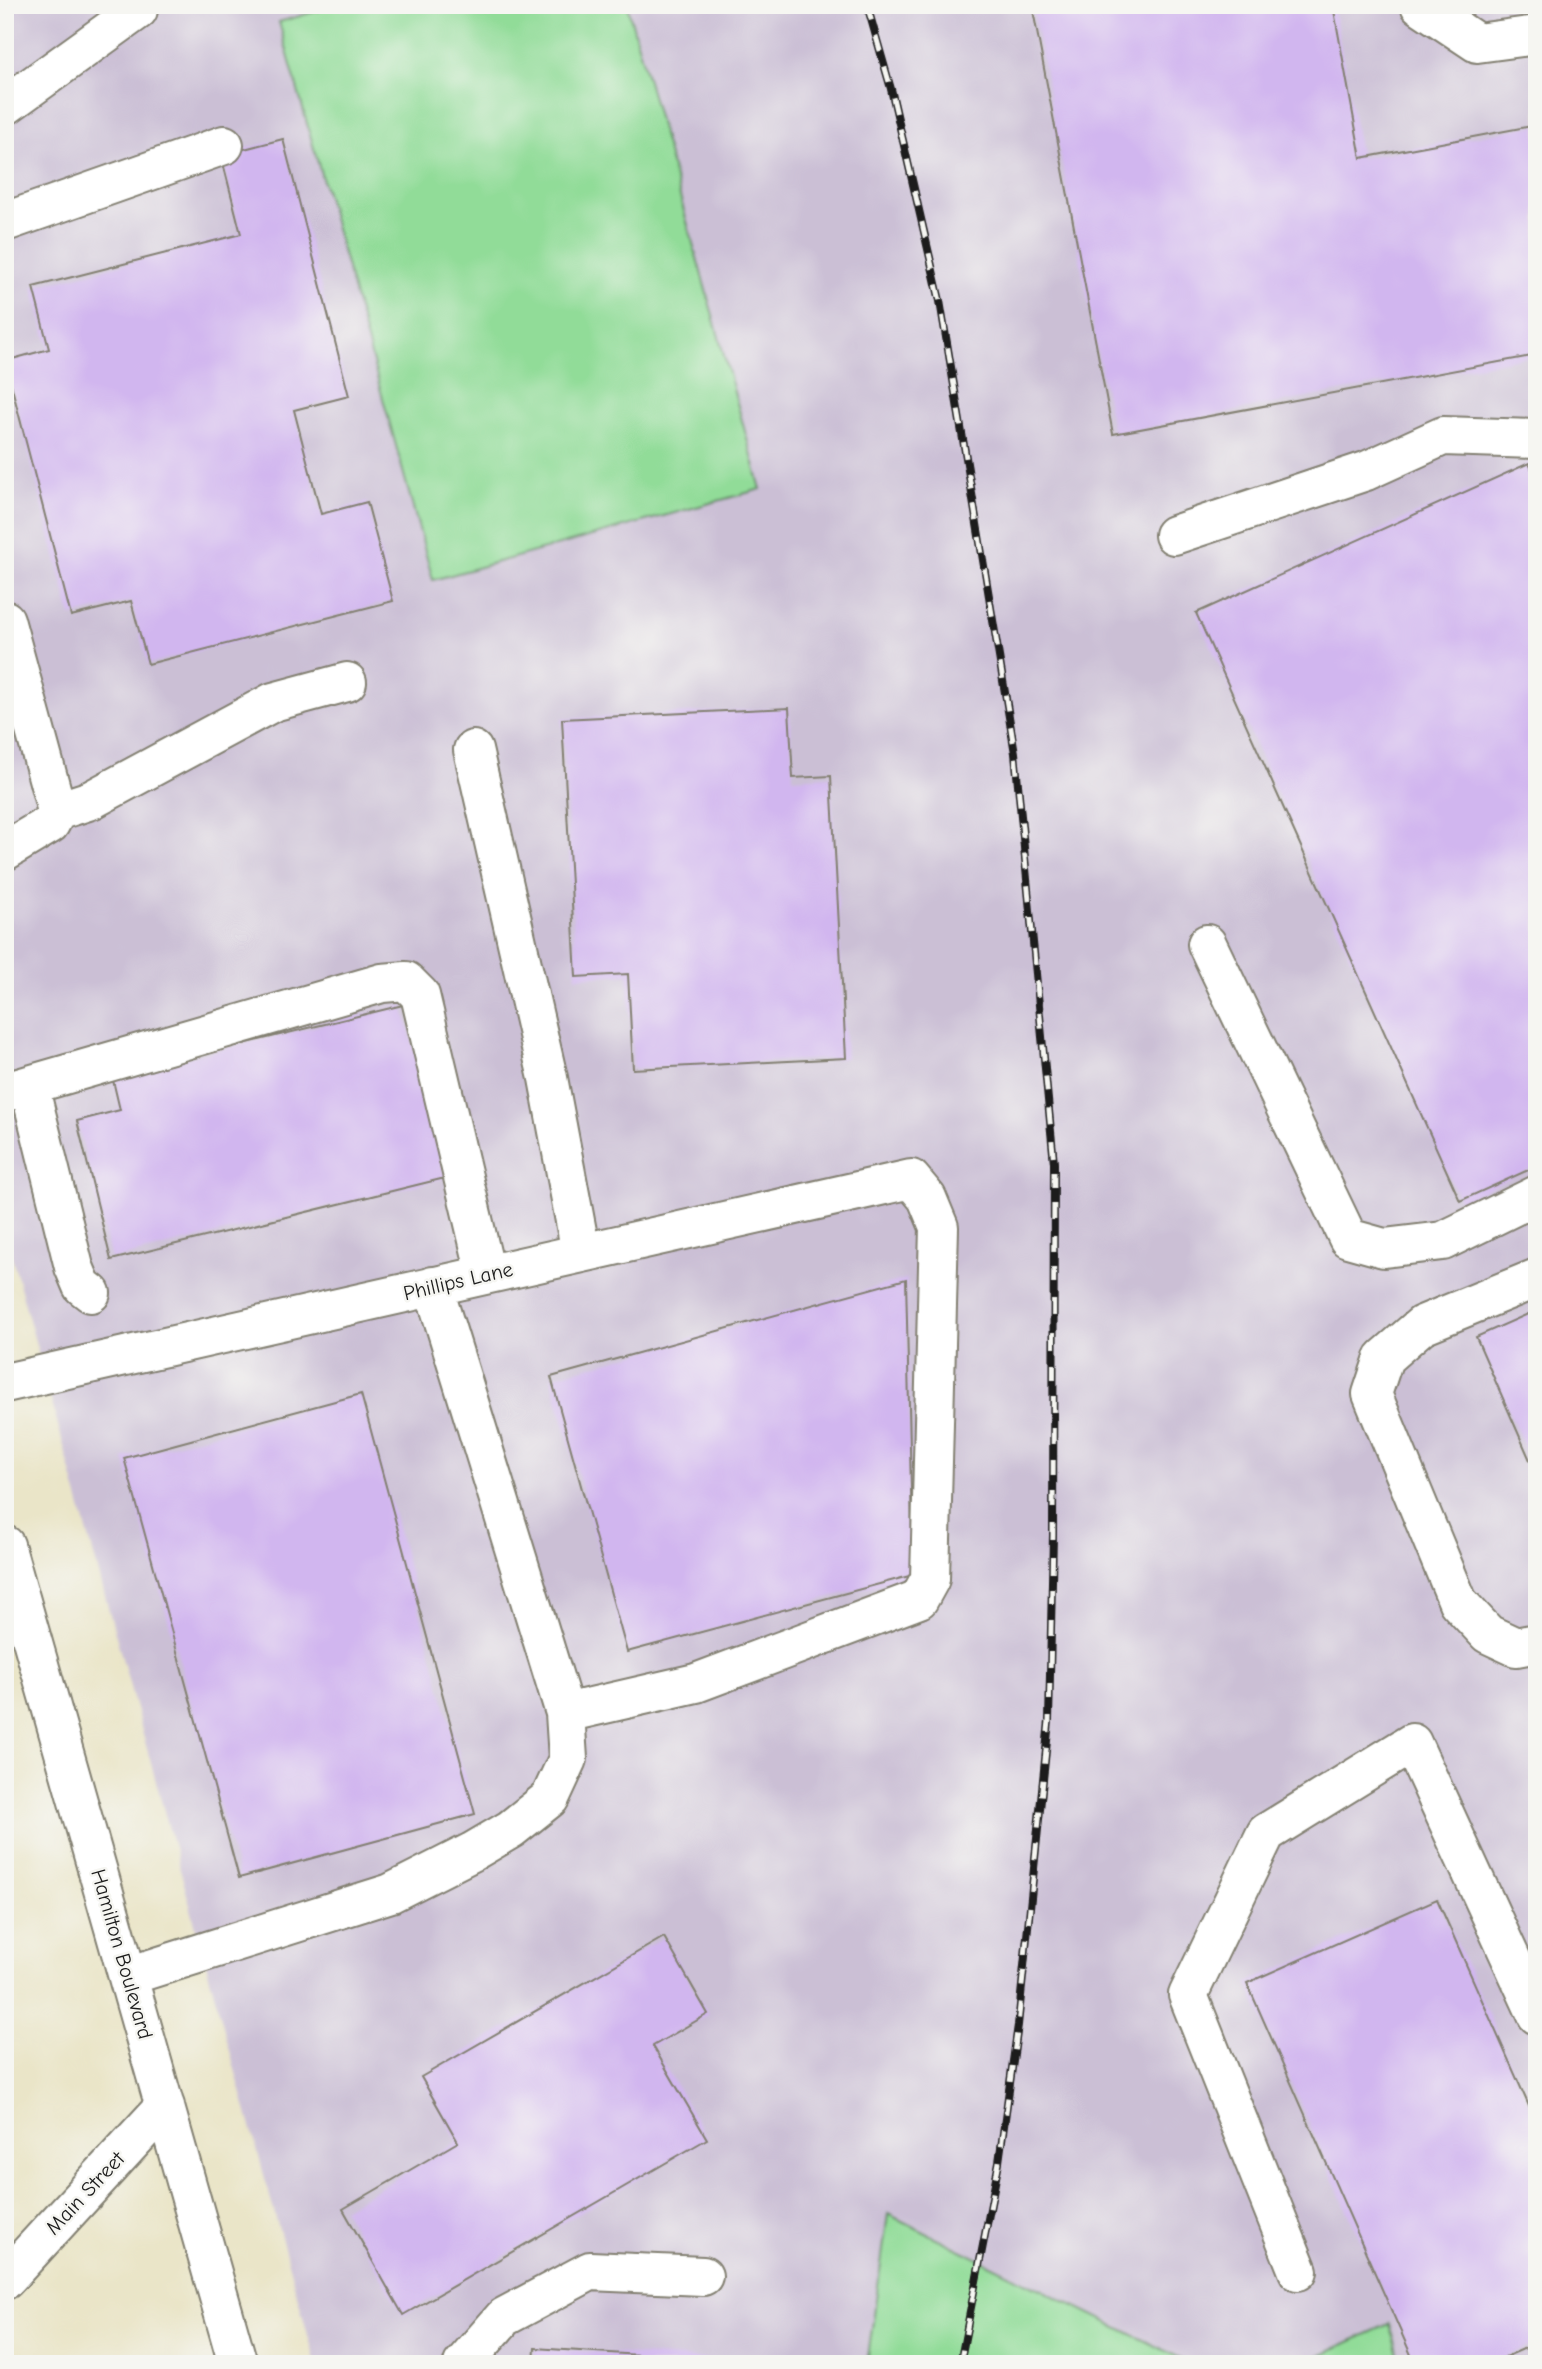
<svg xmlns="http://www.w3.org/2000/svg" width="1542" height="2369" font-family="'Comic Neue',sans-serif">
  <rect width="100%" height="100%" fill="#f6f6f2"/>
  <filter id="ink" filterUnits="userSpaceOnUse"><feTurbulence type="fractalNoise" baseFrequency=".0143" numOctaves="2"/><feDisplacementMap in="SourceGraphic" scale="14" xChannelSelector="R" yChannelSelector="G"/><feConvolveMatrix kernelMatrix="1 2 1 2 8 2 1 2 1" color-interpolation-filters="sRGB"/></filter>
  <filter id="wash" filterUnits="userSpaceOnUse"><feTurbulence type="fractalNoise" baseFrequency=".00686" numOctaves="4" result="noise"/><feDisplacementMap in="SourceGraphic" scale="28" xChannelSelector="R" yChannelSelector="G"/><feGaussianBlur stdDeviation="1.57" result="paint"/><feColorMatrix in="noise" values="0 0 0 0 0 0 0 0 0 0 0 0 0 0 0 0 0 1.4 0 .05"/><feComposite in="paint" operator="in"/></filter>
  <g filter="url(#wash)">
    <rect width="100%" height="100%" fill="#eae5c8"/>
    <path fill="#cbbfd5" d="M5 5H1537V2364H1401L1388 2324 1300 2364H1192L889 2215 867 2364H316L5 1232Z"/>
    <path fill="#91dc98" stroke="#567c5a" stroke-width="2" d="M338 5H627L761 489 433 580 279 22Z
      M888 2214 1192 2364H867Z
      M1389 2324 1401 2364H1300Z"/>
    <g id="blocks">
      <path fill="#d1b6ef" d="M1032 5H1333L1361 158 1537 125V355L1113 434Z
        M283 139 349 396 294 410 321 514 367 502 393 601 148 664 131 601 71 616 5 361 49 349 33 287 241 234 221 155Z
        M1529 463 1537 480V1166L1460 1201 1196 613Z
        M789 708 793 778 831 776 846 1058 633 1069 628 974 576 977 562 719Z
        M403 1005 445 1178 111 1260 77 1121 120 1110 112 1076Z
        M906 1279 913 1575 627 1652 551 1377Z
        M1537 1310V1476L1476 1337Z
        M361 1394 475 1814 239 1878 124 1458Z
        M1437 1899 1537 2124V2343L1489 2364H1415L1247 1983Z
        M664 1937 708 2014 653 2046 707 2139 403 2315 343 2209 458 2142 421 2077Z
        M535 2348 743 2362V2364H534Z"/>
    </g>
  </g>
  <g filter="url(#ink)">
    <use href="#blocks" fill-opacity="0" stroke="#838072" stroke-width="2"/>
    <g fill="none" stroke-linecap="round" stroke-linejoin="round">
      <defs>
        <path id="minor" d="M1420 5 1477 43 1537 35
          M5 106 138 10
          M5 222 224 145
          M1174 535 1366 471 1443 436 1537 439
          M5 620 57 811 50 824 5 851
          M473 750 548 1078 581 1253
          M57 811 91 800 273 702 347 682
          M1207 944 1348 1238 1384 1248 1443 1241 1537 1195
          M29 1085 74 1267 82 1286 91 1293
          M5 1092 382 983 406 981 420 995 486 1274
          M1537 1278 1422 1325 1384 1358 1372 1394 1458 1602 1488 1634 1516 1647 1537 1643
          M5 1383 911 1179 927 1198 939 1227 930 1579 919 1599 696 1683 565 1713
          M5 1545 238 2364
          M128 1976 391 1893 472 1852 511 1829 550 1798 568 1759 565 1713 433 1286
          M1298 2271 1188 1995 1266 1833 1412 1743 1537 2015
          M5 2280 165 2106
          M463 2364 504 2317 590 2271 703 2276"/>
      </defs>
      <use href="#minor" stroke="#838072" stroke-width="42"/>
      <use href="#minor" stroke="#fff" stroke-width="38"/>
      <defs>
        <path id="rail" d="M867 5 891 89 940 301 1015 753 1054 1163 1053 1535 1049 1721 1018 2025 999 2162 960 2364"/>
      </defs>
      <use href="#rail" stroke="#1c1c1c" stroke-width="8"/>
      <use href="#rail" stroke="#f6f6f2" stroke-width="5" stroke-dasharray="16" stroke-linecap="butt"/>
    </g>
  </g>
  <g text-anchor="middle" stroke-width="5" stroke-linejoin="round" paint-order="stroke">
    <g font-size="21" fill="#1c1c1c" stroke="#f6f6f2">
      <text transform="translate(458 1281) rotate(-13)" y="7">Phillips Lane</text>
      <text transform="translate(122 1954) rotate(74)" y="7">Hamilton Boulevard</text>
      <text transform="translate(85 2193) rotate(-47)" y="7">Main Street</text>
    </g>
  </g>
  <rect width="1542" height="2369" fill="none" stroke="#f6f6f2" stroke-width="28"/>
</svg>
